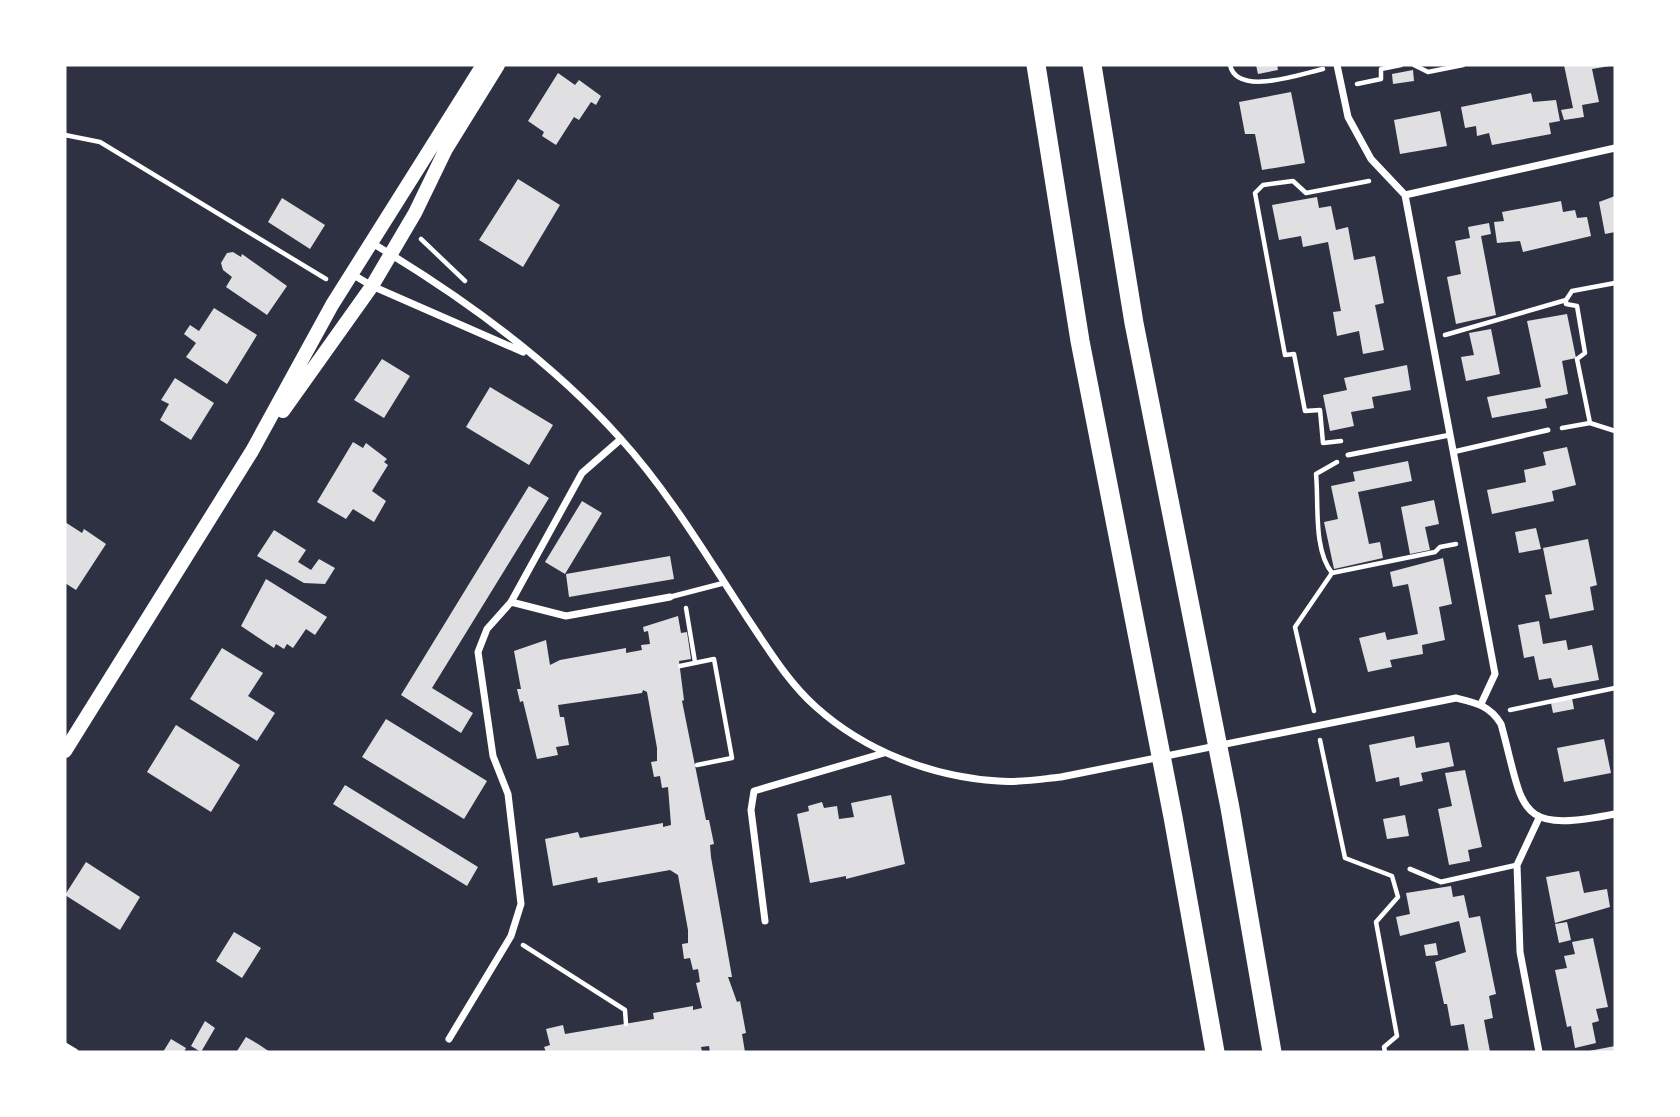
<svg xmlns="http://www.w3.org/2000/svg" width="1680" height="1117" font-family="Figtree,sans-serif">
  <rect width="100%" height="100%" fill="#2d3142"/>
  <path fill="#e0e0e3" d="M1256 65H1277L1278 70 1258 74Z
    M1564 65 1610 66 1592 69 1599 102 1582 105 1584 117 1564 120 1561 110 1573 108Z
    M1413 70 1414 81 1393 84 1392 74Z
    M558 73 575 85 579 80 601 96 596 105 591 102 579 120 574 117 556 145 542 136 544 132 528 121Z
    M1291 92 1305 163 1262 170 1255 134H1245L1239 102Z
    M1531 93 1533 102 1556 100 1560 121 1549 123 1551 134 1492 145 1489 133 1477 136 1476 126 1465 128 1461 107Z
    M1440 111 1447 146 1400 154 1394 120Z
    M518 179 560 205 523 267 479 240Z
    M1615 196V232L1605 234 1599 202Z
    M1317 197 1319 208 1331 206 1336 230 1348 227 1354 260 1375 256 1384 303 1375 305 1384 350 1363 354 1359 331 1337 336 1333 312 1341 311 1328 242 1303 247 1301 236 1279 240 1272 205Z
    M282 198 325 225 310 249 268 222Z
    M1561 201 1563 212 1575 210 1577 218 1587 217 1591 236 1523 252 1520 241 1497 243 1494 222 1504 221 1502 212Z
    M1489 223 1491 234 1481 236 1496 315 1456 324 1447 277 1461 274 1455 241 1470 238 1468 227Z
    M233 252 241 257 242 254 287 286 267 315 226 287 232 277 223 270 221 263 227 253Z
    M214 308 257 335 227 384 186 357 196 343 184 334 190 325 199 331Z
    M1567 314 1576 358 1562 361 1568 394 1545 399 1547 408 1492 418 1487 397 1541 387 1527 321Z
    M1491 329 1500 374 1466 381 1461 357 1474 355 1469 333Z
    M382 359 410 376 384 418 354 400Z
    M1407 365 1411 390 1372 397 1374 408 1351 412 1354 426 1330 431 1323 395 1347 390 1344 378Z
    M175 378 214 403 191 440 160 420 169 404 161 400Z
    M490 387 553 425 529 465 466 427Z
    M353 442 363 448 366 443 387 459 384 462 388 465 372 491 386 501 374 522 353 509 346 519 317 502Z
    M1567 447 1576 485 1552 491 1554 501 1492 514 1487 490 1526 482 1524 470 1546 465 1543 452Z
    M1408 461 1412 481 1358 492 1369 544 1380 542 1383 558 1334 569 1324 522 1338 519 1331 486 1355 481 1353 472Z
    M529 486 549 498 432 688 473 713 461 733 401 695Z
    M1434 500 1439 524 1425 527 1430 550 1410 554 1401 507Z
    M582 501 602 513 565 574 545 562Z
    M65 522 82 533 84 529 106 544 76 590 65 583Z
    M1536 528 1541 549 1519 553 1515 532Z
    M274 530 306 550 298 562 311 570 319 559 335 568 325 584 304 583 257 556Z
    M1588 539 1597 585 1590 587 1594 610 1550 619 1545 595 1552 594 1543 548Z
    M670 556 674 579 569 597 566 574Z
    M1443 558 1452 604 1439 607 1445 640 1422 645 1423 654 1390 660 1392 667 1368 672 1359 638 1385 632 1387 640 1418 634 1408 584 1393 587 1390 572Z
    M266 579 327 617 315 635 306 629 293 648 287 644 284 649 276 644 274 648 241 626Z
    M678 616 681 633 687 632 691 659 679 661 684 700 682 701 706 820H709L714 844 710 845 711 857 732 977H728L737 1002 740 1001 746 1033 742 1034 745 1052H710L709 1046 701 1047 702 1052H546L544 1047 550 1045 546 1029 563 1025 565 1034 654 1019 653 1013 693 1006V1010L702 1008 696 983 700 982 698 969 693 970 690 958 684 959 682 944 688 943V930L678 875 670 870 598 883 597 877 553 886 545 839 578 832 580 838 663 823V827L671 825 668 787 662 788 660 776 654 777 651 762 657 761V748L647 692 643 690 642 693 558 705 560 717H564L569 745 556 747 558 755 537 759 523 701 520 702 517 689H521L514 651 546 640 550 665 560 660 626 648V653L642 650 641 645 650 644 648 631 644 632 643 627Z
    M1539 621 1543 644 1566 640 1568 650 1592 645 1599 680 1554 688 1551 678 1539 680 1534 656 1524 658 1518 625Z
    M222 648 263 673 248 696 275 713 257 741 190 699Z
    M1572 698 1574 709 1553 713 1551 703Z
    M386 719 487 781 464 819 362 757Z
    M176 725 240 765 211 812 147 772Z
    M1414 736 1416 748 1449 742 1454 766 1421 773 1423 781 1400 786 1399 777 1376 782 1369 745Z
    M1604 739 1611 773 1564 782 1557 748Z
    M1465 770 1482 847 1468 850 1470 861 1449 865 1438 809 1452 806 1445 773Z
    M345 785 478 867 467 886 333 804Z
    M891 795 905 864 846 879V876L810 883 797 814 809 811 808 806 822 802 824 808 837 806 839 819 854 817 851 803Z
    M1405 815 1409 836 1387 839 1383 819Z
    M86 862 140 897 120 930 65 895Z
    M1579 871 1584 893 1607 889 1610 907 1555 923 1546 877Z
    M1451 886 1453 897 1464 895 1469 918 1480 916 1496 994 1489 996 1493 1018 1484 1020 1490 1052H1469L1464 1024 1451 1026 1447 1004H1444L1435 962 1466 952 1459 921 1400 936 1396 917 1410 914 1406 893Z
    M1567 922 1571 940 1559 943 1555 924Z
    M234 932 261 948 242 978 216 961Z
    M1593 938 1608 1007 1596 1009 1599 1021 1592 1023 1596 1043 1575 1048 1571 1026 1567 1027 1555 970 1567 968 1564 956 1575 954 1572 942Z
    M1436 943 1438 955 1426 956 1424 945Z
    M205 1021 215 1028 201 1052 191 1046Z
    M246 1037 258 1044 270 1052 237 1051Z
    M171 1039 186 1048 184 1052H163Z
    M1615 1046V1052H1589V1051Z"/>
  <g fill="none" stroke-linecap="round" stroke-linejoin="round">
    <path stroke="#fff" stroke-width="4.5" d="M1230 65C1237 97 1300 74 1323 69
      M1414 65 1428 72 1463 65
      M1357 84 1381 79V69L1401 65
      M65 135 100 142 326 279
      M421 239 465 281
      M1445 335 1566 300
      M1590 423 1577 359 1585 353 1577 306 1566 304V300L1572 291 1615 283
      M1562 428 1590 423 1615 431
      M1341 441 1323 443 1320 410 1305 411 1294 354 1285 355 1255 193 1263 185 1293 181 1306 193 1369 181
      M1332 573 1435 552 1440 547 1456 544
      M686 608 695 662
      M680 666 714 659 732 758 697 765
      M1510 710 1615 688
      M1314 711 1295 627 1332 573C1313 549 1319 504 1316 474L1337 462
      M1320 740 1345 858 1392 876 1398 897 1376 922 1397 1036 1384 1047 1385 1052
      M523 945 625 1010 626 1024"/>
    <path stroke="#fff" stroke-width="5" d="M1453 452 1548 430
      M1348 455 1450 435
      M670 597 724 583
      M1410 869 1441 882 1517 865"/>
    <path stroke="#fff" stroke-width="7" d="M1337 65 1348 117 1371 159 1405 195 1495 674 1481 704
      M1405 195 1615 148
      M372 243C461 296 550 360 620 438 669 492 708 558 748 619 769 650 788 682 816 707 865 751 932 777 998 781 1019 783 1041 779 1061 777L1456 698C1477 703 1490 706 1501 724 1525 811 1514 834 1615 814
      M352 274 372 286 523 352
      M511 602 566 616 670 597
      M1539 818 1517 865 1520 952 1539 1052
      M765 921 751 810 754 791 884 753
      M449 1039 511 936 521 904 508 794 493 756 478 652 487 629 511 602 582 473 621 439
      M65 1046 75 1052"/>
    <path stroke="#fff" stroke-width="14" d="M283 411 372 286 415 213 446 149 498 65
      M65 751 252 451 332 305 483 65"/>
    <path stroke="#fff" stroke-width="19" d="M1036 65 1080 341 1173 817 1215 1052
      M1092 65 1134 323 1230 808 1272 1052"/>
  </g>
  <rect width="1680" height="1117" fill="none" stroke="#ffffff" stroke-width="133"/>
</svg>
